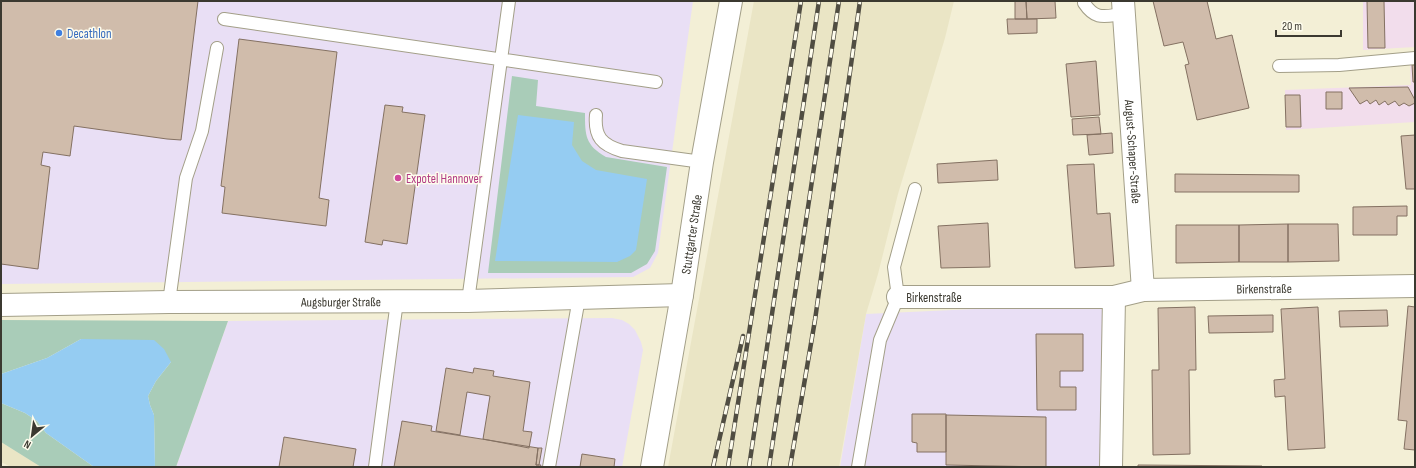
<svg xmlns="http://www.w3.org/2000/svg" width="1416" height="468" font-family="'Sofia Sans Condensed',sans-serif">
  <rect width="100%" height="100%" fill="#f3efd6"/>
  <path fill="#e9dff5" d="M1 1H693L658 253 650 268 633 277 1 284Z
    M1109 303 1104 467H840L866 314Z
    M612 318 622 320 629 324 635 330 641 342 643 350 622 467H176L228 321Z"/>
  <path fill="#f2ddec" d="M1363 1H1415V47L1363 50Z
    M1415 62V122L1286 130 1285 90 1411 85 1410 63Z"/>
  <path fill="#eae5c5" d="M754 1H954L945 38 898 194 878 274 866 314 839 467H668Z
    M1 442 41 467H11L1 462Z"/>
  <path fill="#a9ccb8" d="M512 76 538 80 536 106 585 113C585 135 585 145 606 157L667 167 655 251 647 264 631 273H488Z
    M1 320 228 321 176 467H155L154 415 150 405 148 396 156 381 171 362 81 339 47 358 1 374Z
    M1 403 25 413 37 421 46 433 94 467H41L1 442Z"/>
  <path fill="#95ccf2" d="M518 115 574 122 572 145 582 161 596 170 647 179 636 250 630 256 617 262 495 261Z
    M81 339 154 340 164 349 171 362 156 381 148 396 150 405 154 415 155 467H94L46 433 37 421 25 413 1 403V374L47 358Z"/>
  <path fill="#d0bcab" stroke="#847162" d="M1 1H198L181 140 167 139 74 126 70 156 43 152 41 165 50 167 38 269 1 264Z
    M1015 1H1026L1027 19H1015Z
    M1026 1H1055L1056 18 1027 19Z
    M1153 1H1207L1216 39 1232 35 1249 108 1197 120 1185 65 1189 64 1183 42 1164 46Z
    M1367 1H1384L1385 48H1368Z
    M1007 19H1037V33L1008 34Z
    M239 39 337 52 319 198 329 200 326 226 222 213 225 187 221 186Z
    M1096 61 1100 115 1071 117 1066 64Z
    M1412 65H1415V82H1413Z
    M1408 87 1415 100V103L1409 106 1404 103 1399 106 1395 101 1388 105 1385 101 1379 105 1376 100 1370 104 1367 100 1360 104 1349 88Z
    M1326 92H1342V109H1326Z
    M1285 95H1300L1301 127H1286Z
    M385 105 403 107 402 112 425 115 407 244 383 240 382 245 365 242Z
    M1099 117 1101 134 1073 135 1072 119Z
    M1112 133 1113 153 1089 155 1087 135Z
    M1415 135V189H1406L1401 136Z
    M997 160 998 180 938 183 937 164Z
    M1094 164 1097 214 1110 213 1114 266 1075 268 1067 165Z
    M1175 174 1299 175V192H1175Z
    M1407 206V216H1397V235H1353V207Z
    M988 223 990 267 941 268 938 226Z
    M1288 224H1338L1339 261 1288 262Z
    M1288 224V262H1239V225Z
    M1176 225H1239V262L1176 263Z
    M1408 306 1415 307V450L1404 449 1407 421 1398 420Z
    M1195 307 1196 370H1189L1190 454 1153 455 1152 370H1159L1158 308Z
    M1318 307 1325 448 1288 450 1285 396 1275 397 1274 380 1285 379 1281 309Z
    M1387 310 1388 326 1340 327 1339 311Z
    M1273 315V332L1209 333 1208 316Z
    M1036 334H1083V371H1060V387H1076V410H1037Z
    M446 368 473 373 474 368 494 371 493 376 530 382 523 431 532 432 529 448 483 439 490 396 467 392 460 435 436 431Z
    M912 414H946V452H917V443L912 442Z
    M946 415 1046 417V467L946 465Z
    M402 421 432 426 431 431 538 448 536 465H541L540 467H394Z
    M284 437 356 449 353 467H279Z
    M538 448H542L539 465H536Z
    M582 454 615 459 614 467H580Z
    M1138 465 1262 466V467H1138Z"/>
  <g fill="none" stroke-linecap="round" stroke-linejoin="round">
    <defs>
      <path id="lane" d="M1084 3C1096 21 1105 16 1123 14
        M224 19 656 82
        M1279 66 1339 65 1415 58
        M596 115C594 137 602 145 622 151L702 162
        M468 301 509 1
        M169 302 186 178 202 131 217 48
        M375 467 397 301
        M549 467 579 298
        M858 467 880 340 898 297 894 267 915 189"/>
      <g id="street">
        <path id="s1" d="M1123 1 1143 290"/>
        <path id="s2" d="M898 297H1114L1143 290 1415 286"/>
        <path id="s3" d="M1 305 169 302 468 301 682 295"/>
        <path id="s4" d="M652 467 682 295 702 162 731 1"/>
        <path d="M1111 467 1114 297"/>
      </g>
    </defs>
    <use href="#lane" stroke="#a39f88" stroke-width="14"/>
    <use href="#street" stroke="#a39f88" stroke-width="24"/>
    <use href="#lane" stroke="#fff" stroke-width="12"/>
    <use href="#street" stroke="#fff" stroke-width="22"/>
    <defs>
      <path id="rail" d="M713 467 743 336
        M728 467 801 1
        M749 467 819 1
        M769 467 839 1
        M790 467 815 320 860 1"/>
    </defs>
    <use href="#rail" stroke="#504d42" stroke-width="4.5"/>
    <use href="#rail" stroke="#fefced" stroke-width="3" stroke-dasharray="9" stroke-linecap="butt"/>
  </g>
  <circle fill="#3f7fe0" stroke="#fefced" stroke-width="1.5" cx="59" cy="33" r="4"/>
  <circle fill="#d1479c" stroke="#fefced" stroke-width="1.5" cx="398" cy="178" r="4"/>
  <g text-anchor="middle" stroke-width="3" stroke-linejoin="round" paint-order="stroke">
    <g font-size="13" fill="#366cbe" stroke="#fefced" text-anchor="start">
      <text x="67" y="38">Decathlon</text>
    </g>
    <g font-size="13" fill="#3b3930" stroke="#fefced">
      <text dy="5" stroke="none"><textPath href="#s1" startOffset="151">August-Schaper-Straße</textPath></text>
      <text dy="5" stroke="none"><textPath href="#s4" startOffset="236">Stuttgarter Straße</textPath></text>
      <text dy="5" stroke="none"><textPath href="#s2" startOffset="367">Birkenstraße</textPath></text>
      <text dy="5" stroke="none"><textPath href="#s2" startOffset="36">Birkenstraße</textPath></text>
      <text dy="5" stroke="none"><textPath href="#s3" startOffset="340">Augsburger Straße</textPath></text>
    </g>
    <g font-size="13" fill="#b23c85" stroke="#fefced" text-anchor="start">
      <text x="406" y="183">Expotel Hannover</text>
    </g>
  </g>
  <rect width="1416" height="468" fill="none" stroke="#3b3930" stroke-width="4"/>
  <g transform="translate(32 436) rotate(209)" stroke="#fefced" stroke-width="3" paint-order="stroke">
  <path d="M0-3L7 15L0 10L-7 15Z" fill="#3b3930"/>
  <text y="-6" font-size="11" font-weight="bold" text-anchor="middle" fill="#3b3930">N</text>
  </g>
  <path d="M1276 30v6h65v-6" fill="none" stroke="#3b3930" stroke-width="2"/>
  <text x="1282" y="30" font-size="12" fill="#3b3930" stroke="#fefced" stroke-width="3" paint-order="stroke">20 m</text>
</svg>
